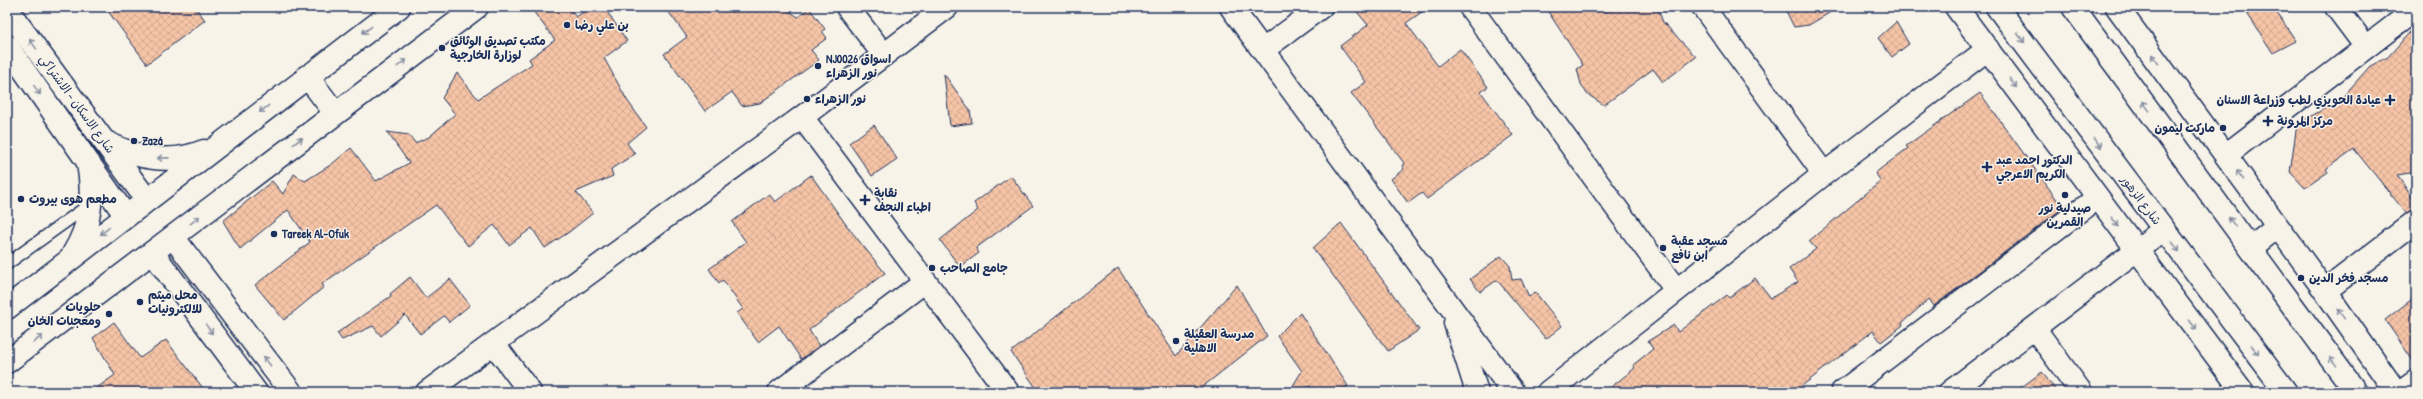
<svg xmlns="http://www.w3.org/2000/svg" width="2423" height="399" font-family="'Patrick Hand','Playpen Sans Arabic',sans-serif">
  <defs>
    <pattern id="building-cross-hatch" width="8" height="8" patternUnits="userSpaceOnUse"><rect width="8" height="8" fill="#f6c4a6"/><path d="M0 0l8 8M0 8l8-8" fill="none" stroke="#d2a991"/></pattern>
  </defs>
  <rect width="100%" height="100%" fill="#f7f3e8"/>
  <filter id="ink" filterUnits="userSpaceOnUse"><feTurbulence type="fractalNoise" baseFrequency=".025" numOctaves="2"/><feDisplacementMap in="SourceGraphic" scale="8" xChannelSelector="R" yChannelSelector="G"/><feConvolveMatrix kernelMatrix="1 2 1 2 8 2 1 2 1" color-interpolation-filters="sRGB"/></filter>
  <g filter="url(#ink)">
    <path fill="url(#building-cross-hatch)" stroke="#1b2f5e" d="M105 7H195L205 20 147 64Z
      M530 7H568L576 17 591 7H604L627 41 604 58 627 100 646 127 627 143 635 154 611 169 613 176 576 192 593 213 569 232 545 248 532 228 509 245 494 225 468 246 436 205 322 284 324 287 284 320 255 285 310 242 288 210 240 249 223 221 272 181 283 194 294 174 305 181 332 164 351 148 376 181 409 163 387 132 409 135 415 143 429 137 455 114 442 98 457 73 478 99 532 64 529 59 555 40Z
      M665 7H783L798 17 809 8 825 29 822 31 827 38 811 50 819 60 760 103 742 106 732 92 705 111 664 54 687 37Z
      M1353 7H1429L1406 23 1438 66 1460 49 1488 87 1481 92 1513 135 1427 199 1422 193 1408 203 1391 179 1404 169 1402 166 1404 163 1351 93 1366 82 1340 46 1368 25Z
      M1545 7H1601L1604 12 1620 7H1657L1663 22 1696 57 1663 82 1653 69 1604 105 1587 94 1581 84 1577 69 1583 65Z
      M1784 7H1839L1809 25 1794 27Z
      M2243 7H2273L2296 41 2273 53Z
      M1896 22 1909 44 1892 57 1878 38Z
      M2416 25V172L2397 175 2416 203V209L2406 213 2354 149 2326 169 2328 172 2305 188 2290 172 2297 124 2340 100 2370 66 2388 57Z
      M944 74 970 110 972 123 950 126Z
      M1980 93 2063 208 1934 306 1929 299 1902 323 1903 325 1881 342 1873 331 1794 392H1605L1635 368 1633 365 1653 349 1648 341 1674 325 1678 332 1727 295 1729 298 1755 278 1771 298 1798 282 1789 269 1816 249 1809 241 1881 181 1875 173 1908 148 1906 146Z
      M874 125 897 159 872 176 849 143Z
      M811 175 847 226 885 273 809 330 819 346 801 359 779 326 758 342 737 313 743 309 723 280 719 283 709 269 746 242 732 222 769 194 775 202Z
      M1011 176 1033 206 976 248 979 253 960 267 940 240 978 210 974 203Z
      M1341 223 1419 330 1388 351 1313 248Z
      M1501 256 1510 266 1512 280 1521 279 1529 297 1535 292 1562 326 1546 339 1497 280 1480 292 1470 279Z
      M1118 268 1176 356 1237 285 1267 336 1196 392H1039L1011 352Z
      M410 277 426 298 450 279 470 305 449 322 444 316 420 334 405 315 381 336 373 326 342 340 337 333 391 296 390 294Z
      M2416 296V365L2385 320Z
      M1300 313 1348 386 1339 392H1316L1310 386 1295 392H1289L1302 371 1277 336Z
      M114 322 140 358 166 340 206 392H91L115 375 93 338Z
      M2042 372 2057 392H2015Z"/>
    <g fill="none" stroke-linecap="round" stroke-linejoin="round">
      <defs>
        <path id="service" d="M7 264 89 205"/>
        <path id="minor" d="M847 7 884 55
          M1231 7 1513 392
          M1470 7 1676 290
          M1703 7 1824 174
          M2336 7 2366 47
          M7 9 147 200
          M7 46 125 215
          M1263 50 1321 7
          M802 117 1008 392
          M2226 155 2416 9
          M173 237 291 392
          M153 253 256 392
          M2325 291 2416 221
          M1455 323 1477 392
          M2035 329 2081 392
          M494 344 530 392
          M427 392 802 117 947 7
          M779 392 924 282
          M1548 392 1824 174 1988 49
          M1842 392 2097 198
          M1950 392 2163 230
          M2401 392 2416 381"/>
        <path id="tertiary" d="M1956 7 2243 392
          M2117 7 2325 291 2396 392"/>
        <path id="secondary" d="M1997 7 2286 392
          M2073 7 2356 392
          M307 76 335 113
          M104 141C135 158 170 165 204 151
          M2251 248 2277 227
          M73 254C91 225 94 196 88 163
          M7 308 399 7
          M7 362 477 7"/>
      </defs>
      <use href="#service" stroke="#1b2f5e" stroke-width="14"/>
      <use href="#minor" stroke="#1b2f5e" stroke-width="25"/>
      <use href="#tertiary" stroke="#1b2f5e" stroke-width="25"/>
      <use href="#secondary" stroke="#1b2f5e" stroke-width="25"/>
      <use href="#service" stroke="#f7f3e8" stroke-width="11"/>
      <use href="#minor" stroke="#f7f3e8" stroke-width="22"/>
      <use href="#tertiary" stroke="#f7f3e8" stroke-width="22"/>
      <use href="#secondary" stroke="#f7f3e8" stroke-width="22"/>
    </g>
    <defs><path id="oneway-shaft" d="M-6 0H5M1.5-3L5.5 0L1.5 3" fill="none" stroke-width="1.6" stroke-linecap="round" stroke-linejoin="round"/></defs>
    <g stroke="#8991a3">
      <use href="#oneway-shaft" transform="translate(367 30) rotate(143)"/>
      <use href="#oneway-shaft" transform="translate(2021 38) rotate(53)"/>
      <use href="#oneway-shaft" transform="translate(33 44) rotate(-126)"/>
      <use href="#oneway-shaft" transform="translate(2155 59) rotate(-126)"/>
      <use href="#oneway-shaft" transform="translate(402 63) rotate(-37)"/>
      <use href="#oneway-shaft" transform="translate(2013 83) rotate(54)"/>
      <use href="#oneway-shaft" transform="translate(37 90) rotate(55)"/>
      <use href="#oneway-shaft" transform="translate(2146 106) rotate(-126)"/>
      <use href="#oneway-shaft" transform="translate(264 109) rotate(143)"/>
      <use href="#oneway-shaft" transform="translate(298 141) rotate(-37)"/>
      <use href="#oneway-shaft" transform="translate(2098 143) rotate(53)"/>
      <use href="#oneway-shaft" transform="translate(163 158) rotate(179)"/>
      <use href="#oneway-shaft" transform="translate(2240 175) rotate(-125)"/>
      <use href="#oneway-shaft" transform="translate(195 220) rotate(-39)"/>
      <use href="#oneway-shaft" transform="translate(2115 222) rotate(53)"/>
      <use href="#oneway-shaft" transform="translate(2232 222) rotate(-126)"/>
      <use href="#oneway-shaft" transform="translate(105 231) rotate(141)"/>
      <use href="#oneway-shaft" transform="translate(2176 247) rotate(53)"/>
      <use href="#oneway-shaft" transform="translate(2341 314) rotate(-125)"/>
      <use href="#oneway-shaft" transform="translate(2193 325) rotate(53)"/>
      <use href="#oneway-shaft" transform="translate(209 329) rotate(54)"/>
      <use href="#oneway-shaft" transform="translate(38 339) rotate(-37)"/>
      <use href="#oneway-shaft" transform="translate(2255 350) rotate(53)"/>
      <use href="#oneway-shaft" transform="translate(267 361) rotate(-127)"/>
      <use href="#oneway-shaft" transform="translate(2333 361) rotate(-126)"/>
    </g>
  </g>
  <g fill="#1b2f5e" stroke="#f7f3e8" stroke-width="1.5">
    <circle cx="567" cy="25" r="4"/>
    <circle cx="442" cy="48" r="4"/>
    <circle cx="818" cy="66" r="4"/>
    <circle cx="807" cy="99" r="4"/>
    <path d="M2388 94h4v4h4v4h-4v4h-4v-4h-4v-4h4z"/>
    <path d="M2266 115h4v4h4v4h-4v4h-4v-4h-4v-4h4z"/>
    <circle cx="2223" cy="128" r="4"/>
    <circle cx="134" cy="141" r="4"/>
    <path d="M1985 161h4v4h4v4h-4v4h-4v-4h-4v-4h4z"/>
    <circle cx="2065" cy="195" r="4"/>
    <circle cx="21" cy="199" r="4"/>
    <path d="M863 194h4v4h4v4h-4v4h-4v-4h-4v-4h4z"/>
    <circle cx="274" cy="234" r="4"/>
    <circle cx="1663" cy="248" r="4"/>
    <circle cx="932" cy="268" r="4"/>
    <circle cx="2301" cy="278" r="4"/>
    <circle cx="140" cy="302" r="4"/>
    <circle cx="109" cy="314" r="4"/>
    <circle cx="1176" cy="341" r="4"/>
  </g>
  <g text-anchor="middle" stroke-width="3" stroke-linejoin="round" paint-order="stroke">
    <g font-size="12" font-weight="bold" fill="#1b2f5e" stroke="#f7f3e8" text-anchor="start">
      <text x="575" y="29">بن علي رضا</text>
      <text x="450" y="45">مكتب تصديق الوثائق<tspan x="450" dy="14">لوزارة الخارجية</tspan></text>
      <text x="826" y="63">NJ0026 اسواق<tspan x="826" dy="14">نور الزهراء</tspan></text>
      <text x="815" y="103">نور الزهراء</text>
      <text x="2381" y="104" text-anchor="end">عيادة الحويزي لطب وزراعة الاسنان</text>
      <text x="2277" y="125">مركز المرونة</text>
      <text x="2215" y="132" text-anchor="end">ماركت ليمون</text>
      <text x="142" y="145">Zazá</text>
      <text x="1996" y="164">الدكتور احمد عبد<tspan x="1996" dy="14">الكريم الاعرجي</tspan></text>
      <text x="874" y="197">نقابة<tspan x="874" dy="14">اطباء النجف</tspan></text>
      <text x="29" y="203">مطعم هوى بيروت</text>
      <text x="2065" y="212" text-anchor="middle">صيدلية نور<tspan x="2065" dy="14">القمرين</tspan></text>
      <text x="282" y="238">Tareek Al-Ofuk</text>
      <text x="1671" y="245">مسجد عقبة<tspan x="1671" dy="14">ابن نافع</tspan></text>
      <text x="940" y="272">جامع الصاحب</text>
      <text x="2309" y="282">مسجد فخر الدين</text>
      <text x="148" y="299">محل ميثم<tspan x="148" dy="14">للالكترونيات</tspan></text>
      <text x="101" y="311" text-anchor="end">حلويات<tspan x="101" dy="14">ومعجنات الخان</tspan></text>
      <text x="1184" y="338">مدرسة العقيلة<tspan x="1184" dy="14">الاهلية</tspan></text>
    </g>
    <g font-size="12" fill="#1b2f5e" stroke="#f7f3e8">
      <text transform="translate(77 104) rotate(54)" y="4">شارع الاسكان - الاشتراكي</text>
      <text transform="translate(2141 200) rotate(53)" y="4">شارع الزهور</text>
    </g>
  </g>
  <rect width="2423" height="399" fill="none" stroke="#f7f3e8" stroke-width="24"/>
  <rect x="12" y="12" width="2399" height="375" fill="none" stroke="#1b2f5e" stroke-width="1.5" filter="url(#ink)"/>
</svg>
